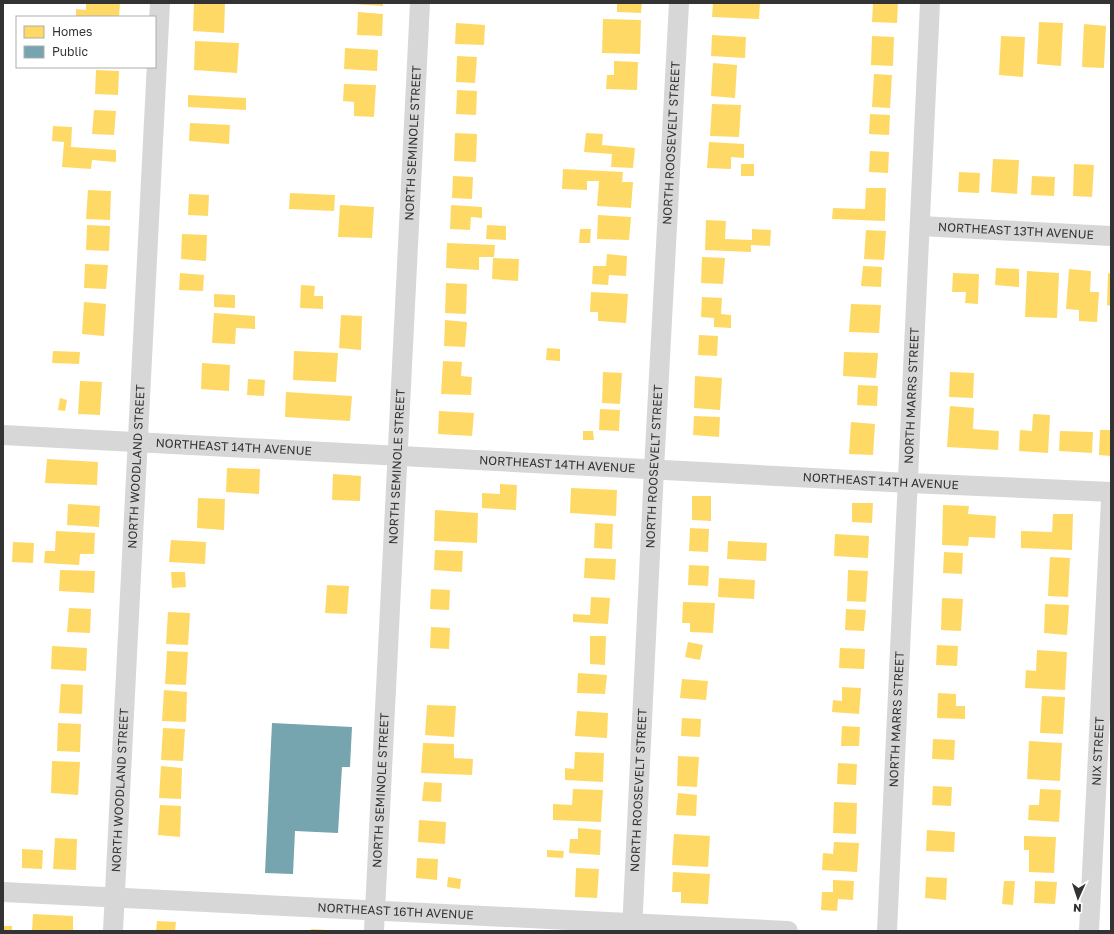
<svg xmlns="http://www.w3.org/2000/svg" width="1114" height="934" font-family="'Golos Text',sans-serif">
  <rect width="100%" height="100%" fill="#fff"/>
  <path fill="#ffd966" d="M86 3H120L119 17H76V9L86 10Z
    M194 3H225L224 33 193 31Z
    M354 3H383V6L354 4Z
    M617 3H642L641 13 617 12Z
    M713 3H760L759 19 712 17Z
    M873 3H898L897 23 872 22Z
    M358 12 383 14 382 36 357 35Z
    M603 19 641 20 640 54 602 53Z
    M1039 22 1063 23 1061 66 1037 64Z
    M456 23 485 25 484 45 455 44Z
    M1084 24 1106 26 1104 68 1082 67Z
    M712 35 746 37 745 58 711 56Z
    M872 36 894 37 893 66 871 65Z
    M1001 36 1025 37 1023 77 999 75Z
    M195 41 239 43 237 73 194 70Z
    M345 48 378 50 377 71 344 69Z
    M457 56 477 57 475 83 456 82Z
    M614 61 638 62 637 90 606 89 607 75H614Z
    M713 63 737 65 735 98 711 96Z
    M96 70 119 71 118 95 95 94Z
    M874 74 892 75 890 108 872 107Z
    M344 84 376 85 374 117 354 116V102L343 101Z
    M457 90 477 91 476 115 456 114Z
    M188 95 246 98V110L188 107Z
    M712 104 741 105 739 137 710 136Z
    M94 110 116 111 114 135 92 134Z
    M870 114 890 115 889 135 869 134Z
    M190 123 230 125 229 144 189 141Z
    M53 126 72 127 71 147 116 150V162L92 160 91 169 62 167 64 142 52 141Z
    M455 133 477 134 476 162 454 161Z
    M586 133 603 134 602 145 635 148 633 168 611 167 612 154 584 152Z
    M709 142 744 144V158L731 157V169L707 168Z
    M870 151 889 152 888 173 869 172Z
    M993 159 1019 160 1017 194 991 192Z
    M741 164H754V176H741Z
    M1074 164 1094 165 1092 197 1073 196Z
    M563 169 623 172 622 182H633L631 208 597 206 599 181H587V190L562 189Z
    M959 172 980 173 979 193 958 192Z
    M453 176 473 177 472 199 452 198Z
    M1032 176 1055 177 1054 196 1031 195Z
    M866 188H886L885 221 832 219 833 208 865 209Z
    M88 190 111 191 110 220 86 219Z
    M290 193 335 195 334 211 289 209Z
    M189 194 209 195 208 216 188 215Z
    M340 205 374 207 372 238 338 237Z
    M451 205 482 207V218L471 217 470 230 450 229Z
    M598 215 631 217 629 240 597 239Z
    M706 220 726 221 725 239 752 240V229L771 230 770 246 751 245V252L705 250Z
    M87 225 110 226 109 251 86 250Z
    M487 225 506 226V240L486 239Z
    M580 229H591L590 243H579Z
    M866 230 886 231 884 260 864 259Z
    M182 234 207 235 206 261 181 259Z
    M447 243 495 245 494 257H479V270L446 268Z
    M607 254 627 256 626 276 609 275 608 285 592 284 593 266H606Z
    M702 257 725 258 723 284 701 283Z
    M493 258 519 259 518 281 492 279Z
    M85 264 108 265 106 289 84 288Z
    M863 266 882 267 881 287 861 286Z
    M996 268 1019 269V287L995 285Z
    M1069 269 1091 271 1090 292H1099L1097 322 1079 321V310L1066 309Z
    M1027 271 1059 273 1057 318 1025 317Z
    M180 273 204 275 203 291 179 290Z
    M953 273 979 274 978 304 965 303 966 292H952Z
    M1108 273 1111 274V306L1107 305Z
    M446 283 467 284 466 314 445 313Z
    M301 285 315 286 314 296H323V309L300 308Z
    M591 292 628 294 626 323 598 321V312H590Z
    M214 294 235 295V308L214 307Z
    M702 297 722 298 721 314 731 315V328L714 327V318L701 317Z
    M84 302 106 304 104 336 82 334Z
    M851 304 881 305 879 333 849 332Z
    M214 313 255 316V329L236 328 235 344 212 343Z
    M341 315 362 316 361 350 339 348Z
    M445 320 467 322 465 347 444 346Z
    M699 335 718 336 717 356 698 355Z
    M547 348 560 349V361L546 360Z
    M53 351 80 352 79 364 52 363Z
    M294 351 338 353 336 382 293 380Z
    M844 352 878 353 876 378 843 376Z
    M443 361 462 362 461 376 472 377 471 395 441 394Z
    M202 363 230 365 229 391 201 389Z
    M603 372 622 373 620 404 602 403Z
    M950 372 974 373 973 398 949 397Z
    M695 376 722 378 720 410 694 408Z
    M248 379 265 380 264 396 247 395Z
    M80 381 102 382 100 415 78 414Z
    M858 385 878 386 877 406 857 405Z
    M286 392 352 396 350 421 285 417Z
    M60 398 67 400 65 411 58 410Z
    M950 406 974 408 973 429 999 431 998 450 947 447Z
    M600 409 620 410 619 431 599 430Z
    M439 411 474 413 472 436 438 434Z
    M1033 414 1050 415 1048 453 1019 451 1020 430 1032 431Z
    M694 416 720 417 719 437 693 435Z
    M851 422 875 424 873 455 849 454Z
    M1100 430H1111V456L1099 455Z
    M583 431H593L594 440H583Z
    M1060 431 1093 432 1092 453 1059 451Z
    M47 459 98 462 97 485 45 483Z
    M227 468 260 469 259 494 226 492Z
    M333 474 361 476 360 501 332 500Z
    M500 484 517 485 516 510 482 508V493L500 494Z
    M571 488 617 490 616 516 570 513Z
    M692 496H711V521L692 520Z
    M198 498 225 499 224 530 197 528Z
    M852 503H873L872 523 852 522Z
    M68 504 100 506 99 527 67 525Z
    M943 505 969 506 968 514 996 516 995 538 969 537 968 546 942 545Z
    M435 510 478 513 477 543 434 541Z
    M1053 514H1073L1072 550 1021 548V531L1052 532Z
    M595 523 613 524 612 549 594 548Z
    M690 528 709 529 708 552 689 551Z
    M56 531 95 533 94 554H80L79 565 44 563 45 551H55Z
    M835 534 869 536 868 558 834 556Z
    M171 540 206 542 205 564 169 562Z
    M728 541 767 543 766 561 727 559Z
    M13 542 34 543 33 563 12 562Z
    M435 550 463 551 462 572 434 570Z
    M944 552 963 553 962 574 943 573Z
    M1050 557 1070 558 1068 597 1048 596Z
    M585 558 616 559 615 580 584 578Z
    M689 565 709 566 708 586 688 585Z
    M60 570 95 571 94 593 59 591Z
    M848 570 868 571 866 602 847 601Z
    M171 572H185L186 587 172 588Z
    M719 578 755 580 754 599 718 597Z
    M327 585 349 586 347 614 325 613Z
    M431 589 450 590 449 610 430 609Z
    M591 597 610 598 608 624 573 622V614L590 615Z
    M942 598 963 599 961 631 941 630Z
    M683 602 715 603 713 633 690 632V623H682Z
    M1045 604 1069 605 1067 635 1044 633Z
    M69 608 91 609 90 633 67 632Z
    M846 609 866 610 864 631 845 630Z
    M168 612 190 613 188 645 166 644Z
    M431 627 450 628 449 649 430 648Z
    M590 636H606L605 665 590 664Z
    M688 642 703 645 700 660 685 657Z
    M937 645 958 646 957 666 936 665Z
    M52 646 87 648 86 671 51 669Z
    M840 648 865 649 864 669 839 668Z
    M1037 650 1067 652 1065 690 1025 688 1026 670 1036 671Z
    M167 651 188 652 186 685 165 684Z
    M578 673 607 675 605 694 577 693Z
    M682 679 708 681 706 700 680 698Z
    M61 684 83 685 82 714 59 713Z
    M842 687 861 688 859 714 832 712 833 700 842 701Z
    M164 690 187 692 186 722 162 721Z
    M938 693 956 694V706H965V719L937 718Z
    M1042 696 1065 697 1063 734 1040 733Z
    M427 705 456 706 454 737 425 735Z
    M577 711 608 713 607 738 575 736Z
    M682 718 701 719 700 737 681 736Z
    M58 723 81 724 80 752 57 751Z
    M842 726 860 727 859 746H841Z
    M163 728 185 729 183 761 161 760Z
    M933 739 955 740 954 760 932 759Z
    M1029 741 1062 743 1060 781 1027 779Z
    M423 743 454 744V758L473 759 472 775 421 773Z
    M575 752 604 753 603 782 565 780V768L574 769Z
    M678 756 699 757 697 787 677 786Z
    M52 761 80 762 78 795 51 793Z
    M838 763 857 764 856 785 837 784Z
    M161 766 182 768 181 799 159 798Z
    M424 782 442 783 441 802 422 801Z
    M933 786 952 787 951 806 932 805Z
    M573 789 603 790 601 822 553 820V804L572 805Z
    M1040 789 1061 790 1059 822 1028 820 1029 805H1039Z
    M678 793 697 795 696 816 676 815Z
    M834 802 857 803 856 834 833 833Z
    M160 805 181 806 180 837 158 835Z
    M419 820 446 822 445 844 418 842Z
    M578 828 601 830 600 855 569 853 570 839H578Z
    M927 830 955 832 954 852 926 851Z
    M674 834 710 836 708 867 672 865Z
    M1024 836 1056 837 1054 873 1029 872V850H1024Z
    M55 838 77 839 76 870 53 869Z
    M834 842 859 843 857 872 822 870 823 853 833 854Z
    M22 849 43 850 42 869 22 868Z
    M547 850 564 851 563 858 547 857Z
    M417 858 438 859 437 880 416 878Z
    M576 868 599 869 597 898 575 897Z
    M673 872 710 874 708 904 681 903V892H672Z
    M448 877 461 879 460 889 447 887Z
    M926 877 947 878 946 900 925 898Z
    M833 880 854 881 853 900 838 899 837 911 821 910 822 892H833Z
    M1004 881H1015L1013 905 1002 904Z
    M1035 881 1057 882 1055 904 1034 903Z
    M33 914 73 916V931H32Z
    M157 921 176 922 175 931H156Z
    M3 926H12V931H3Z
    M311 929 328 930V931H311Z"/>
  <path fill="#76a5af" d="M272 723 352 727 350 767H342L338 833 295 831 293 874 265 873Z"/>
  <g fill="none" stroke-linecap="round" stroke-linejoin="round">
    <g stroke="#d7d7d7" stroke-width="20">
      <path id="s1" d="M920 226 1111 236"/>
      <path id="s2" d="M3 435 909 483 1111 492"/>
      <path id="s3" d="M3 892 788 931"/>
      <path id="s4" d="M113 931 160 3"/>
      <path id="s5" d="M374 931 420 3"/>
      <path id="s6" d="M632 931 654 469 679 3"/>
      <path id="s7" d="M887 931 930 3"/>
      <path id="s8" d="M1089 931 1111 500"/>
    </g>
  </g>
  <g text-anchor="middle" stroke-width="4" stroke-linejoin="round" paint-order="stroke">
    <g font-size="12" fill="#333" stroke="#fff">
      <text dy="4" stroke="none"><textPath href="#s5" startOffset="789">NORTH SEMINOLE STREET</textPath></text>
      <text dy="4" stroke="none"><textPath href="#s6" startOffset="789">NORTH ROOSEVELT STREET</textPath></text>
      <text dy="4" stroke="none"><textPath href="#s1" startOffset="96">NORTHEAST 13TH AVENUE</textPath></text>
      <text dy="4" stroke="none"><textPath href="#s7" startOffset="536">NORTH MARRS STREET</textPath></text>
      <text dy="4" stroke="none"><textPath href="#s2" startOffset="231">NORTHEAST 14TH AVENUE</textPath></text>
      <text dy="4" stroke="none"><textPath href="#s2" startOffset="555">NORTHEAST 14TH AVENUE</textPath></text>
      <text dy="4" stroke="none"><textPath href="#s4" startOffset="465">NORTH WOODLAND STREET</textPath></text>
      <text dy="4" stroke="none"><textPath href="#s5" startOffset="465">NORTH SEMINOLE STREET</textPath></text>
      <text dy="4" stroke="none"><textPath href="#s6" startOffset="465">NORTH ROOSEVELT STREET</textPath></text>
      <text dy="4" stroke="none"><textPath href="#s2" startOffset="879">NORTHEAST 14TH AVENUE</textPath></text>
      <text dy="4" stroke="none"><textPath href="#s7" startOffset="212">NORTH MARRS STREET</textPath></text>
      <text dy="4" stroke="none"><textPath href="#s8" startOffset="180">NIX STREET</textPath></text>
      <text dy="4" stroke="none"><textPath href="#s4" startOffset="141">NORTH WOODLAND STREET</textPath></text>
      <text dy="4" stroke="none"><textPath href="#s5" startOffset="141">NORTH SEMINOLE STREET</textPath></text>
      <text dy="4" stroke="none"><textPath href="#s6" startOffset="141">NORTH ROOSEVELT STREET</textPath></text>
      <text dy="4" stroke="none"><textPath href="#s3" startOffset="393">NORTHEAST 16TH AVENUE</textPath></text>
    </g>
  </g>
  <rect width="1114" height="934" fill="none" stroke="#333333" stroke-width="8"/>
  <rect x="16" y="16" width="140" height="52" fill="#ffffff" stroke="#adadad"/>
  <rect x="24" y="26" width="20" height="12" fill="#ffd966" stroke="#adadad"/>
  <text x="52" y="36" font-size="12" fill="#333333">Homes</text>
  <rect x="24" y="46" width="20" height="12" fill="#76a5af" stroke="#adadad"/>
  <text x="52" y="56" font-size="12" fill="#333333">Public</text>
  <g transform="translate(1078 898) rotate(183)" stroke="#ffffff" stroke-width="3" paint-order="stroke">
  <path d="M0-3L7 15L0 10L-7 15Z" fill="#333333"/>
  <text y="-6" font-size="11" font-weight="bold" text-anchor="middle" fill="#333333">N</text>
  </g>
</svg>
